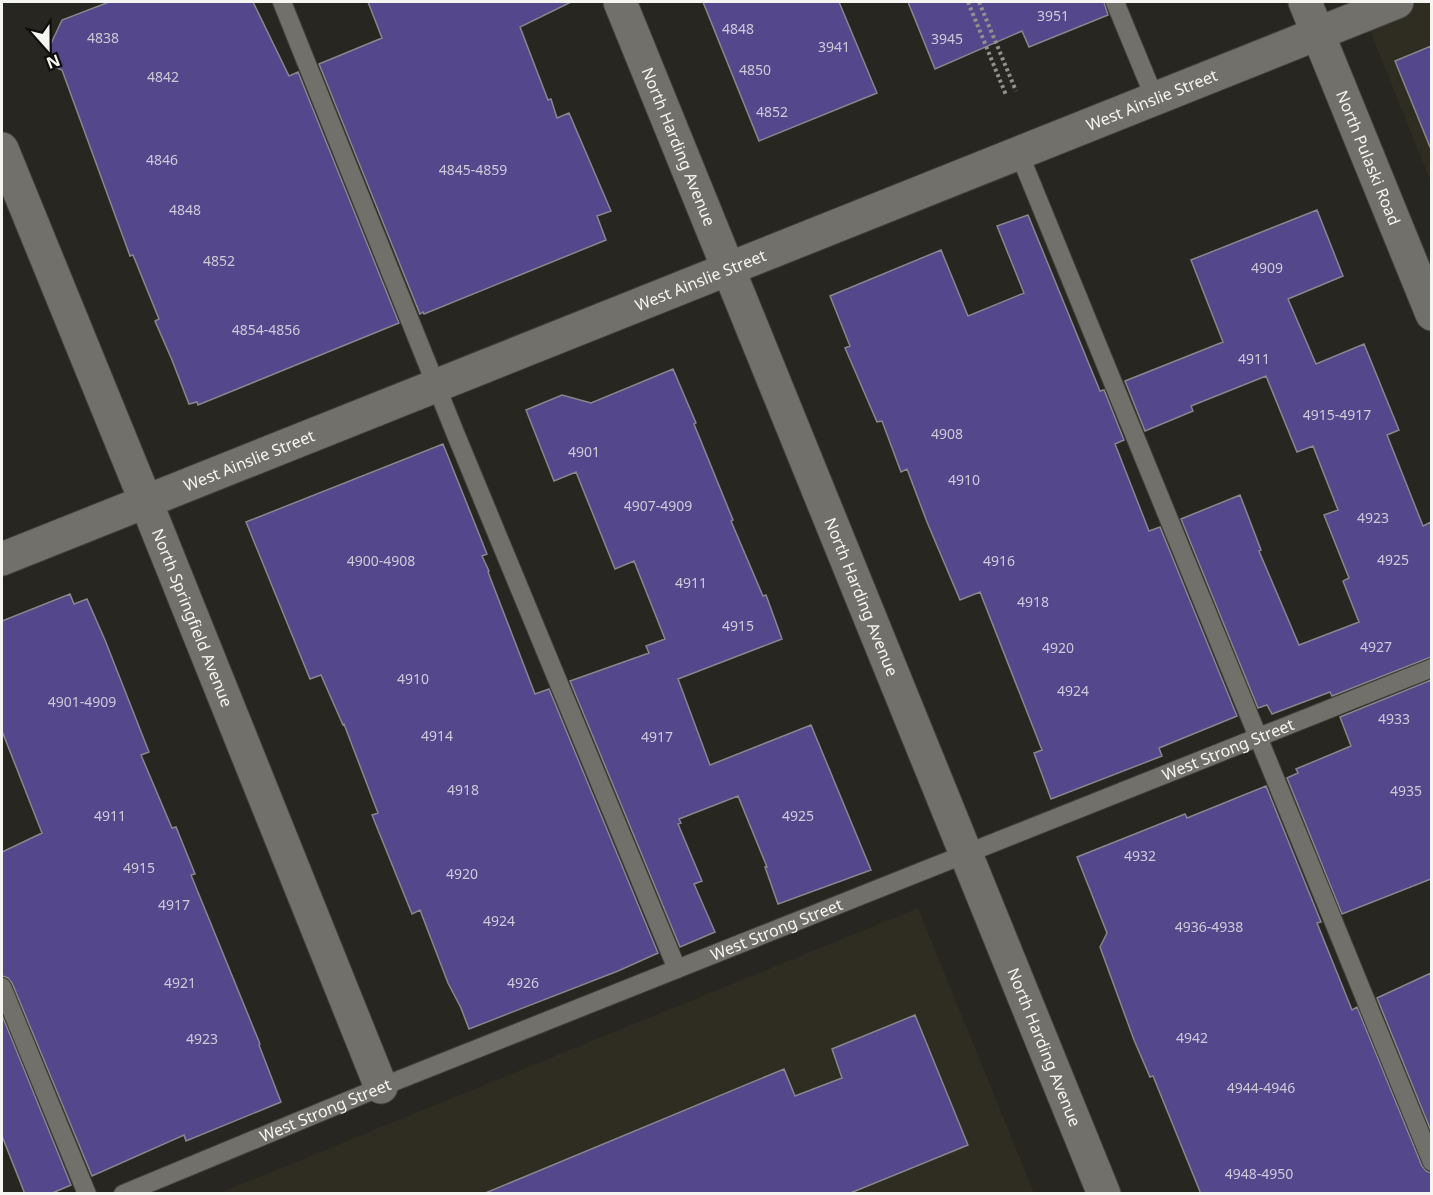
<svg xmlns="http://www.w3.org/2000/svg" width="1433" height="1195" font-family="'Noto Sans',sans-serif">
  <rect width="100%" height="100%" fill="#272621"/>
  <path fill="#2f2d22" d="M1420 2H1431V182L1367 23Z
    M918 908 1034 1193 217 1194Z"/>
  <path fill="#54478c" stroke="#87878d" stroke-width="1.5" d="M109 2H253L289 76 298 72 399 323 198 405 197 402 189 404 172 360 155 321 159 319 133 255 130 256 62 70 54 67 48 50 62 20Z
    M368 2H571L520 27 548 100 551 99 557 118 569 113 611 211 597 216 606 240 424 314 423 312 420 314 319 64 382 38Z
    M703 2H839L877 93 759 141Z
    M908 2H1104L1108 15 1029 47 1022 31 935 69Z
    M1431 46V147H1430L1395 61Z
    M1317 210 1343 276 1288 299 1316 364 1364 344 1399 430 1387 435 1423 526 1431 522V657L1332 696 1330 692 1272 714 1267 705 1258 708 1181 519 1240 495 1261 550 1259 551 1299 645 1359 622 1343 581 1349 578 1324 515 1338 510 1313 446 1297 452 1266 376 1191 406 1193 411 1145 431 1125 381 1223 342 1191 260Z
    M1028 215 1100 391 1104 390 1124 440 1115 444 1149 531 1160 527 1237 716 1159 748 1162 756 1051 799 1034 753 1042 750 980 592 960 600 927 522 907 469 901 472 882 421 877 422 845 348 850 346 830 296 941 250 968 316 1024 293 997 226Z
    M673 369 696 423 694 424 733 520 731 521 763 596 766 595 782 639 678 679 710 765 811 725 871 870 778 904 765 867H767L738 796 679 819 681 823 678 824 702 881 694 884 715 932 680 947 570 681 649 653 646 646 665 639 634 561 615 569 576 472 554 481 526 410 562 395 591 403Z
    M443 444 487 554 482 556 489 571 488 572 535 694 549 689 658 953 618 971 469 1029 461 1008 448 983 420 910 412 914 372 815 378 813 344 724 343 725 321 675 310 679 246 522Z
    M70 594 74 604 87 599 105 640 149 752 141 755 172 828 176 827 195 874 191 875 260 1044 259 1045 281 1102 186 1141 184 1135 92 1176 12 983 8 978 2 976V852L42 833 2 731V621Z
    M1431 680V879L1342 914 1287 778 1298 773 1296 769 1351 746 1340 717Z
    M1266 786 1321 922 1317 923 1352 1010 1357 1007 1422 1166 1426 1171 1431 1173V1194H1201L1153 1076 1150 1077 1134 1040 1100 947 1107 933 1077 857 1185 814 1187 818Z
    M1431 973V1131L1377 998Z
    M2 1015 71 1185 50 1194H25L2 1136Z
    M915 1015 968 1145 848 1194H483L784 1069 795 1096 842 1078 832 1049Z"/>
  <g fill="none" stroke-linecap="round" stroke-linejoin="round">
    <defs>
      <g id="lane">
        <path d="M282 2 456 435 677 969"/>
        <path d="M1115 2 1155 99"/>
        <path d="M1019 153 1432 1162"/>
        <path d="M2 987 87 1194"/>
        <path id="s1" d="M123 1194 381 1087 1432 668"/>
      </g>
      <g id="street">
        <path id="s2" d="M620 2 1104 1194"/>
        <path id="s3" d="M2 149 146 502 381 1087"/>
        <path id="s4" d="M2 559 1397 2"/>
      </g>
      <g id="secondary">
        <path id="s5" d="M1305 2 1432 314"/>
      </g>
    </defs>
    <use href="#lane" stroke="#42423e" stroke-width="20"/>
    <use href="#street" stroke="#42423e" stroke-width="35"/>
    <use href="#secondary" stroke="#42423e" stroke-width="35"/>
    <path stroke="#92918d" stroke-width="4" stroke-dasharray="3 3" stroke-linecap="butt" d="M968 2 1006 95
      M979 2 1016 91"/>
    <use href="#lane" stroke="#72706a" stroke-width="18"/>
    <use href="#street" stroke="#72706a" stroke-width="33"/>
    <use href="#secondary" stroke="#72706a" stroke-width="33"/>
  </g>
  <g text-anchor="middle" stroke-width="5" stroke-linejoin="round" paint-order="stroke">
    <g font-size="14" fill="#cdcad8">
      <text x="1053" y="21">3951</text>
      <text x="738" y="34">4848</text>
      <text x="103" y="43">4838</text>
      <text x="947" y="44">3945</text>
      <text x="834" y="52">3941</text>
      <text x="755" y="75">4850</text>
      <text x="163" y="82">4842</text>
      <text x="772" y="117">4852</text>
      <text x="162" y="165">4846</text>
      <text x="473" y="175">4845-4859</text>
      <text x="185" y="215">4848</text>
      <text x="219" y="266">4852</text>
      <text x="1267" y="273">4909</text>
      <text x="266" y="335">4854-4856</text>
      <text x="1254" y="364">4911</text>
      <text x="1337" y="420">4915-4917</text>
      <text x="947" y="439">4908</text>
      <text x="584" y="457">4901</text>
      <text x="964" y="485">4910</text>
      <text x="658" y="511">4907-4909</text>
      <text x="1373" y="523">4923</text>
      <text x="1393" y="565">4925</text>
      <text x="381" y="566">4900-4908</text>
      <text x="999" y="566">4916</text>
      <text x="691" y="588">4911</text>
      <text x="1033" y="607">4918</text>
      <text x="738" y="631">4915</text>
      <text x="1376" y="652">4927</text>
      <text x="1058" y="653">4920</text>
      <text x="413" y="684">4910</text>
      <text x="1073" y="696">4924</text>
      <text x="82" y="707">4901-4909</text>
      <text x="1394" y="724">4933</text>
      <text x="437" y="741">4914</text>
      <text x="657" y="742">4917</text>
      <text x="463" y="795">4918</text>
      <text x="1406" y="796">4935</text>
      <text x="110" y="821">4911</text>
      <text x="798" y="821">4925</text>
      <text x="1140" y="861">4932</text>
      <text x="139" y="873">4915</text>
      <text x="462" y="879">4920</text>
      <text x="174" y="910">4917</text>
      <text x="499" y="926">4924</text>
      <text x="1209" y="932">4936-4938</text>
      <text x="180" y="988">4921</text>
      <text x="523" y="988">4926</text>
      <text x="1192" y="1043">4942</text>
      <text x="202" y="1044">4923</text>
      <text x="1261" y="1093">4944-4946</text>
      <text x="1259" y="1179">4948-4950</text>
    </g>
    <g font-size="16" fill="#f5f5f1" stroke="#100f0d">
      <text dy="6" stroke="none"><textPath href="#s4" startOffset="1238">West Ainslie Street</textPath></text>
      <text dy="6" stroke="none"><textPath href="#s2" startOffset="156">North Harding Avenue</textPath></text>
      <text dy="6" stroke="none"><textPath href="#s5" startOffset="168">North Pulaski Road</textPath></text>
      <text dy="6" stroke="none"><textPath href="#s4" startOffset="752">West Ainslie Street</textPath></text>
      <text dy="6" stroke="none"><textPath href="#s4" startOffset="266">West Ainslie Street</textPath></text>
      <text dy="6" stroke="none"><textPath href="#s2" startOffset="642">North Harding Avenue</textPath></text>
      <text dy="6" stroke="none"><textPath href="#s3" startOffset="506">North Springfield Avenue</textPath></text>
      <text dy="6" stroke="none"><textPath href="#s1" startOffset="1191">West Strong Street</textPath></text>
      <text dy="6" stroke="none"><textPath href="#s1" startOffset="705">West Strong Street</textPath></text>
      <text dy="6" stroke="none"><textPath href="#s2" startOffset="1128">North Harding Avenue</textPath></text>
      <text dy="6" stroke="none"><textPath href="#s1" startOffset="219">West Strong Street</textPath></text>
    </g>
  </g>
  <rect width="1433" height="1195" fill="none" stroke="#f5f5f1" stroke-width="6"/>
  <g transform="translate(48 48) rotate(159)" stroke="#100f0d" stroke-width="4.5" paint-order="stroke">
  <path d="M0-4.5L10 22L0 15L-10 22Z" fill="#f5f5f1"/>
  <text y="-9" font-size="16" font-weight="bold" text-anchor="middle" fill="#f5f5f1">N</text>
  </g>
</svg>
